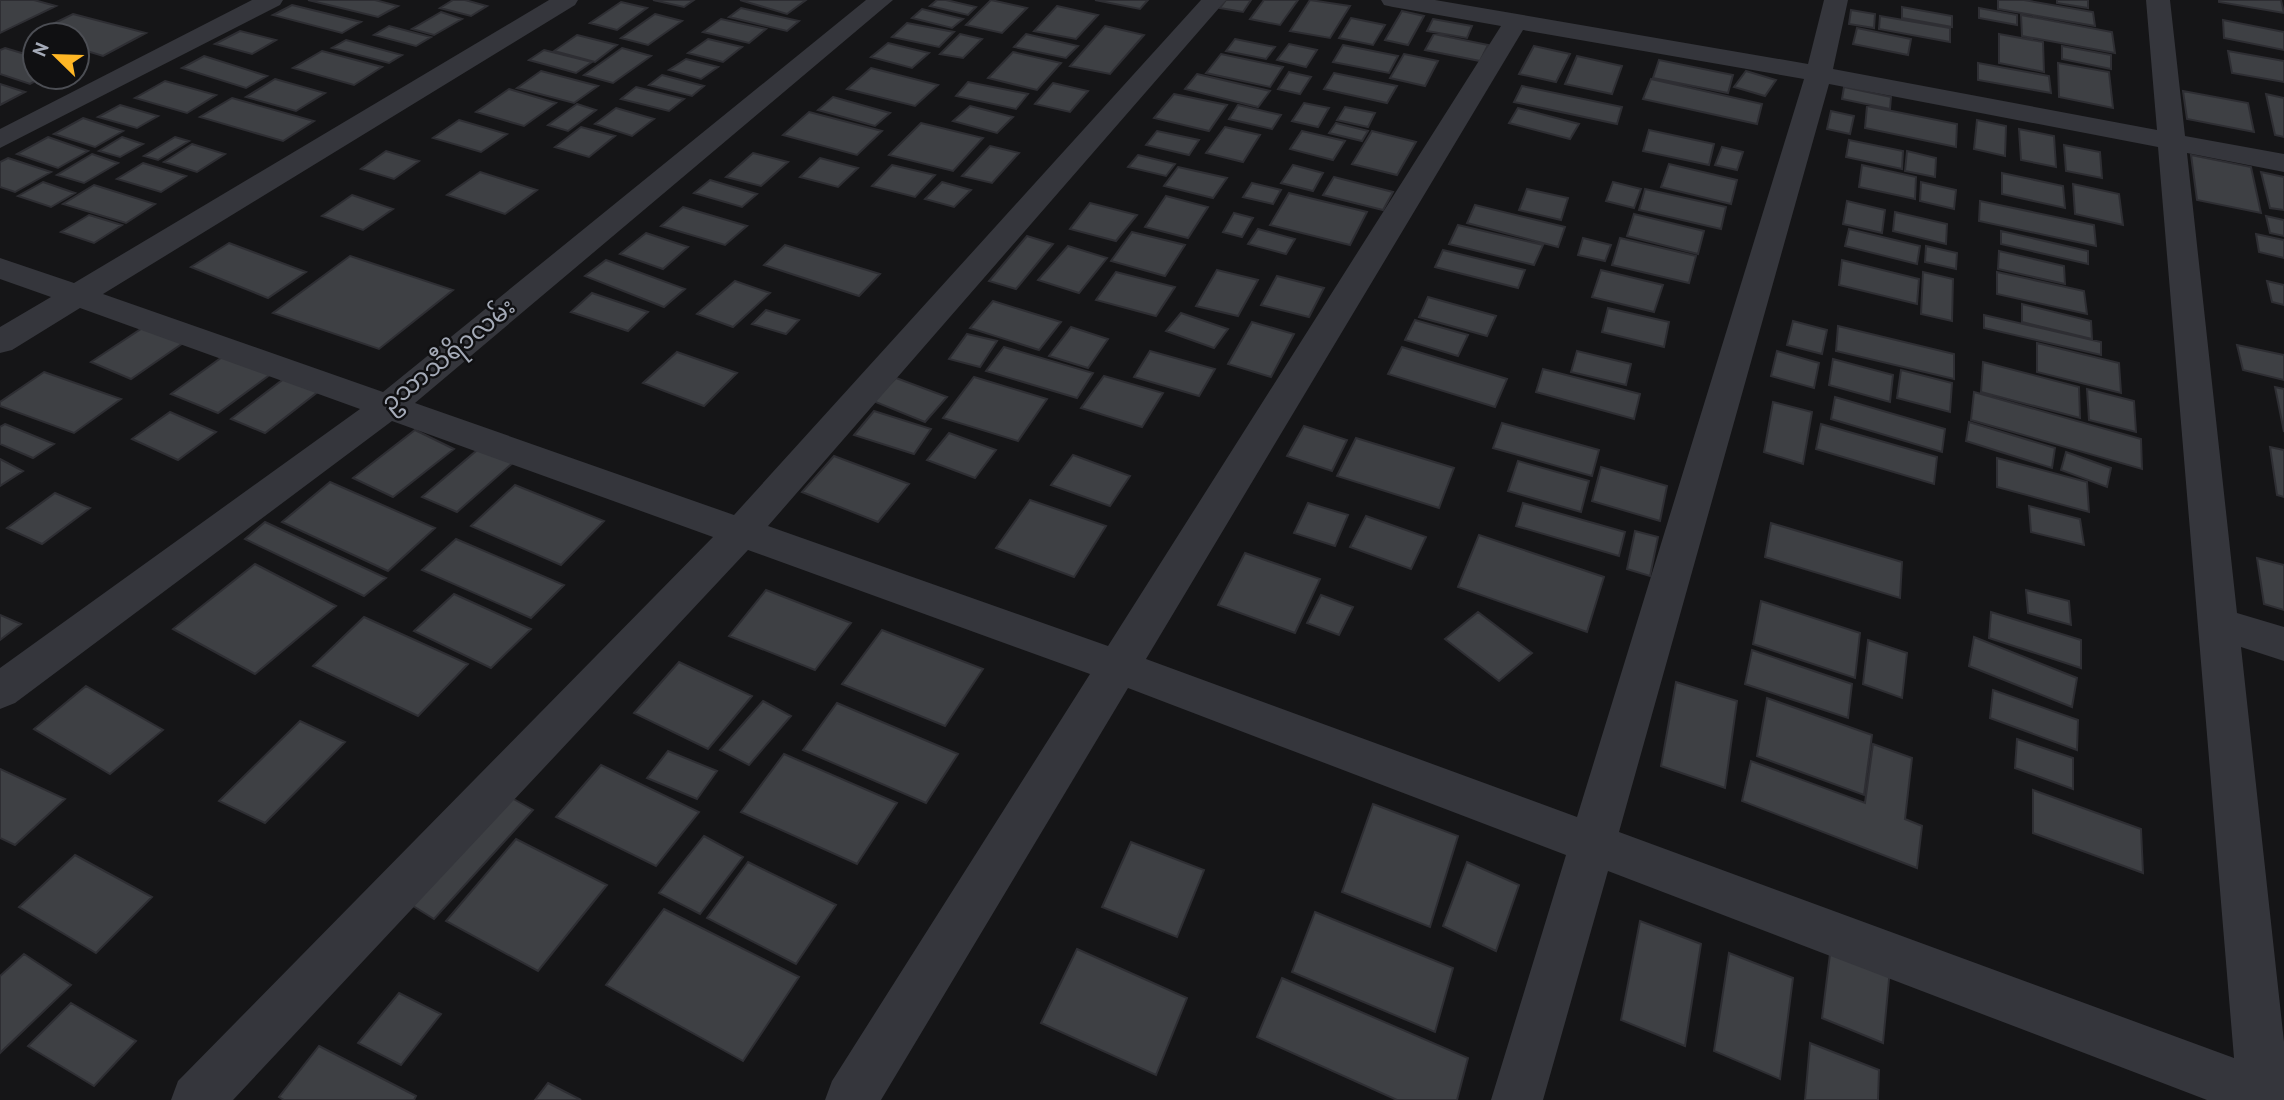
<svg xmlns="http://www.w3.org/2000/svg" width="2284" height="1100" font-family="'PT Sans','Noto Sans Myanmar',sans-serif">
  <rect width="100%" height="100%" fill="#151517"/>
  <path fill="#3e4044" stroke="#2e2e33" stroke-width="2" d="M0 0H34L56 6 0 33Z
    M308 0H375L398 6 378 17Z
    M453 0H465L487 6 471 16 440 8Z
    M653 0H694L684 7Z
    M740 0H806L787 14Z
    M937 0H946L976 7 968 15 930 6Z
    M991 0 1027 8 1002 33 966 25Z
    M1095 0H1148L1140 9Z
    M1226 0H1251L1243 12 1220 8Z
    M1264 0H1298L1280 25 1250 19Z
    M1310 0 1350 6 1330 38 1290 31Z
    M1998 0H2024L2093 12 2095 26 1998 9Z
    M2057 0H2088V8L2057 3Z
    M2219 0H2281L2284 13 2219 2Z
    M621 2 647 8 617 30 590 23Z
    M292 5 361 22 342 33 273 15Z
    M1057 6 1098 15 1076 39 1034 31Z
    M1902 7 1952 16V27L1902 18Z
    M741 8 799 21 787 31 729 17Z
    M1979 8 2017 15V25L1979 18Z
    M922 9 963 19 952 28 912 18Z
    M1851 10 1875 14 1874 28 1849 24Z
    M1402 11 1424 16 1408 45 1385 40Z
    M441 12 462 19 434 35 412 29Z
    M73 14 146 33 103 56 77 48V35H30Z
    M655 14 682 21 648 45 621 38Z
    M2021 15 2112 32 2115 53 2022 36Z
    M1880 16 1950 28V42L1879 29Z
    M1351 18 1385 25 1373 45 1339 38Z
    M721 19 766 29 749 43 703 32Z
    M1433 19 1472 26 1467 38 1427 31Z
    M2223 20 2284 32V50L2224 38Z
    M907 23 954 32 939 47 892 37Z
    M389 26 431 37 416 46 374 35Z
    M1105 26 1144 35 1110 74 1070 66Z
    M1857 28 1911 39 1908 55 1853 44Z
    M240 31 276 40 252 54 215 44Z
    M960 34 982 39 963 58 940 54Z
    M1026 34 1078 46 1066 58 1014 47Z
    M1434 34 1488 45 1480 61 1425 50Z
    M1999 34 2043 42 2044 72 1999 63Z
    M577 35 617 45 595 62 554 51Z
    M708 39 742 47 723 62 688 53Z
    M1235 39 1275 47 1266 59 1226 51Z
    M346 40 402 55 389 63 332 48Z
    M888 43 929 53 912 68 871 57Z
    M1289 44 1317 50 1306 67 1277 60Z
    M1343 45 1398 56 1389 73 1333 62Z
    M1534 46 1570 54 1556 82 1519 74Z
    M2062 46 2111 55V69L2062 59Z
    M5 48 35 57V77H43L30 84 0 74V50Z
    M622 48 651 56 613 83 584 75Z
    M544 50 592 62 576 73 529 60Z
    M322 51 382 67 354 85 293 68Z
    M2228 51 2284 61V82L2232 73Z
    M1013 52 1061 63 1037 90 988 78Z
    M1221 54 1283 67 1270 87 1206 73Z
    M1404 54 1438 61 1425 86 1390 78Z
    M204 56 267 76 246 88 182 68Z
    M1577 56 1622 66 1612 94 1565 84Z
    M686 59 718 67 701 79 669 70Z
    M1659 60 1733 75 1728 93 1653 78Z
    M1978 63 2049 76 2051 93 1978 80Z
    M2058 63 2109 72 2113 108 2059 97Z
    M871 68 938 85 915 106 847 89Z
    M541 71 598 86 574 103 517 88Z
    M1746 71 1776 80 1765 96 1734 87Z
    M1289 72 1311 77 1300 94 1278 89Z
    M1334 73 1397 86 1387 103 1324 89Z
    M1197 74 1270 91 1258 107 1185 89Z
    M662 75 704 86 692 96 649 85Z
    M275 79 325 93 296 111 246 97Z
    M1651 79 1762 104 1757 124 1643 99Z
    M165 81 216 95 187 113 135 98Z
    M968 82 1028 94 1016 109 956 96Z
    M1053 83 1088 91 1070 112 1035 104Z
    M0 84 25 92 0 105Z
    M1522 86 1622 107 1617 124 1514 102Z
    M636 87 684 99 669 111 621 99Z
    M1844 87 1891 97 1890 109 1842 99Z
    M509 89 556 103 524 126 476 112Z
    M2183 91 2248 103 2254 132 2187 119Z
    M1174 94 1227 105 1209 131 1154 118Z
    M2266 94 2284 98V137L2275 135Z
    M833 97 890 113 875 126 818 110Z
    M232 98 314 121 283 141 200 117Z
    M1304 103 1329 108 1318 127 1292 121Z
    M577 104 596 110 568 131 548 125Z
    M120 105 158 116 137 128 98 117Z
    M1238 105 1281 115 1272 129 1229 119Z
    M970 106 1013 117 997 133 953 121Z
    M1867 106 1957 124 1956 147 1865 128Z
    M1345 107 1375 113 1368 127 1337 120Z
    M616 108 654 119 632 136 595 124Z
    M1518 108 1579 124 1570 139 1509 123Z
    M1831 111 1854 116 1850 134 1827 129Z
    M809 112 882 131 857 155 783 135Z
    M83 118 123 131 95 147 54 134Z
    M459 120 507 134 481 152 433 138Z
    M1977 120 2006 126 2005 156 1974 149Z
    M921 123 983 138 953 171 889 155Z
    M1336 123 1368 131 1362 141 1329 133Z
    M581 127 615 136 589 157 555 147Z
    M1225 127 1260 135 1243 162 1206 153Z
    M2019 129 2054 136 2056 167 2021 160Z
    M1649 130 1714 144 1709 165 1643 151Z
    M1157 131 1199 140 1189 155 1146 145Z
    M1302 131 1345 141 1333 160 1290 149Z
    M1372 131 1416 142 1397 175 1352 164Z
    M48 137 88 151 58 168 17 154Z
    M122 137 143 144 120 157 99 151Z
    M175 137 189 141 158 160 144 156Z
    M1849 140 1903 151 1902 169 1846 157Z
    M192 144 225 154 197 172 164 162Z
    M2064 145 2100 152 2102 178 2066 171Z
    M990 146 1019 153 992 183 962 176Z
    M1722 147 1743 152 1737 170 1715 165Z
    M386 151 419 161 394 179 361 169Z
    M1907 151 1936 158 1935 177 1905 171Z
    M753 153 788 162 761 186 726 177Z
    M92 154 118 163 84 183 57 175Z
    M1138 155 1175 164 1166 176 1128 167Z
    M2191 155 2251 167 2261 213 2197 200Z
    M8 158 51 172 15 192 0 187V162Z
    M820 158 858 168 838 187 800 177Z
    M143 163 186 176 161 192 117 179Z
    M1669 164 1737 180 1731 204 1661 187Z
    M892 165 935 175 915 197 872 186Z
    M1293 165 1323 173 1313 191 1281 183Z
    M1862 165 1916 177 1915 199 1859 187Z
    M1178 167 1227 178 1213 198 1164 186Z
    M480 172 537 190 505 214 447 195Z
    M2261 172 2284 177V210L2270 208Z
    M2002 173 2063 186 2065 208 2002 194Z
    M1334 177 1393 192 1383 210 1323 195Z
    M710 180 757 194 742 207 694 193Z
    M43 182 75 193 51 207 18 196Z
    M942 182 971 190 954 207 925 199Z
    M1613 182 1641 189 1634 208 1606 201Z
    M1921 182 1956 190 1954 209 1920 201Z
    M1252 183 1281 190 1273 204 1243 197Z
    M2073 184 2119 194 2123 225 2075 214Z
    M94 185 155 204 126 223 63 204Z
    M1527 189 1568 198 1561 220 1519 210Z
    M1645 189 1726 207 1721 229 1639 210Z
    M1289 193 1367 212 1350 245 1270 225Z
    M352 195 393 209 363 230 322 216Z
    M1166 196 1208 207 1188 238 1145 227Z
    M1847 201 1885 210 1882 233 1843 224Z
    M1980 201 2094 225 2096 246 1979 221Z
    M1090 203 1137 215 1116 241 1070 229Z
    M1475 205 1565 227 1558 247 1467 223Z
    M683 207 747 226 725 245 661 226Z
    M1895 212 1947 224 1946 244 1893 231Z
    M1234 213 1253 218 1242 237 1223 232Z
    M1634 214 1704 231 1698 254 1627 236Z
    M89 215 122 225 94 243 61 232Z
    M2266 216 2284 220V236L2270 233Z
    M1458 225 1543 245 1534 265 1449 244Z
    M1258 229 1295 239 1286 254 1248 244Z
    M1849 229 1920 246 1917 264 1845 246Z
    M2001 231 2088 251V264L2001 244Z
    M1132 232 1185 245 1165 276 1111 261Z
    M646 233 688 247 663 269 620 254Z
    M2256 234 2284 240V258L2259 252Z
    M1027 236 1053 244 1016 289 989 281Z
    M1583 238 1611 245 1605 261 1578 255Z
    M1620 238 1696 256 1689 283 1612 265Z
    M229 243 306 272 268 298 191 267Z
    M785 245 880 274 859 296 764 265Z
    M1068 246 1107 258 1079 293 1038 280Z
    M1926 246 1957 253 1956 269 1925 262Z
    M1443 250 1525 270 1518 288 1435 267Z
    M1999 251 2064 266 2065 284 1998 269Z
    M350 256 453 290 379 349 273 313Z
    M606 260 685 289 664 307 585 276Z
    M1842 260 1919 279 1917 304 1839 285Z
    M1217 270 1258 280 1238 316 1196 306Z
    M1601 270 1663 285 1654 312 1592 297Z
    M1116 272 1175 287 1156 316 1096 300Z
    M1923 272 1953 279 1952 321 1921 314Z
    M1997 272 2084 291 2087 314 1997 294Z
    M1277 276 1324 288 1309 317 1261 305Z
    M735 281 770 293 733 327 697 314Z
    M2267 281 2284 285V305L2272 302Z
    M592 293 648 312 628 331 571 312Z
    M1428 297 1496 316 1487 336 1419 317Z
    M993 301 1061 322 1039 350 970 328Z
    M2022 304 2091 321 2092 339 2022 322Z
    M1608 308 1669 322 1664 347 1602 332Z
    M766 310 799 320 786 334 752 324Z
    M1181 313 1228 329 1214 348 1166 331Z
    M1984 315 2101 342V355L1984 328Z
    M1415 320 1468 335 1458 356 1405 340Z
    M1793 321 1827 330 1822 354 1787 345Z
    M1252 322 1294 334 1271 377 1228 364Z
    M147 325 186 341 131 379 91 362Z
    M1838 326 1954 354V379L1836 351Z
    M1071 327 1108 339 1088 368 1049 356Z
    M967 334 997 341 980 367 949 359Z
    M2037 343 2119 363 2121 393 2037 372Z
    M2237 345 2284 355V380L2243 370Z
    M1004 347 1093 373 1077 398 986 371Z
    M1402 347 1507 379 1495 407 1388 374Z
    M1150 351 1215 369 1199 396 1134 377Z
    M1577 351 1631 364 1626 385 1571 372Z
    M1777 351 1819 363 1814 388 1771 376Z
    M677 352 737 373 704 406 643 383Z
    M225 355 271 374 218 413 171 394Z
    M1833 359 1893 375 1890 402 1829 385Z
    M1983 362 2079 387 2080 418 1981 392Z
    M1543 369 1640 394 1634 419 1536 392Z
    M1901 370 1952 383 1950 412 1897 398Z
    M44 372 121 399 74 433 0 406V402Z
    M1104 376 1163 393 1142 427 1081 408Z
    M974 377 1047 399 1018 441 943 418Z
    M285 378 319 391 265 433 231 419Z
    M896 378 947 397 925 422 873 401Z
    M2275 387 2284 389V432Z
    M2087 389 2134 401 2136 432 2089 420Z
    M1974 392 2141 439 2142 469 1971 420Z
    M1835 397 1945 429 1942 452 1831 419Z
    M1773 402 1812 412 1803 464 1764 452Z
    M874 411 931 429 914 454 854 435Z
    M170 412 216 432 178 460 132 439Z
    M1969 422 2055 448 2052 468 1966 441Z
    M1502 423 1599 450 1592 476 1493 448Z
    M5 424 54 444 33 458 0 444V427Z
    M1821 424 1937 457 1934 484 1816 449Z
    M1304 426 1347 440 1332 471 1287 456Z
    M415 430 454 449 393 497 353 478Z
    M949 433 996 450 975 478 927 460Z
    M1356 438 1454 468 1439 508 1337 476Z
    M482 446 516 460 457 512 422 497Z
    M2270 447 2284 450V497L2277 495Z
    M2066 452 2111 468 2107 487 2061 470Z
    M1073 455 1130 476 1110 506 1051 485Z
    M834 456 909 484 878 522 802 492Z
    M1997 458 2087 482 2089 512 1997 487Z
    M0 459 23 471 0 486Z
    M1518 461 1589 481 1581 512 1508 491Z
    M1601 467 1667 486 1660 521 1592 501Z
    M330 482 435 528 388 571 282 522Z
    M515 485 604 521 561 565 471 526Z
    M55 493 90 508 42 544 7 528Z
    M1030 500 1106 526 1074 577 996 548Z
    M1308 503 1348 515 1335 546 1294 533Z
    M1523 503 1625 532 1619 556 1516 526Z
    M2029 506 2080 519 2084 545 2031 532Z
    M1366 516 1426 537 1411 569 1350 547Z
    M265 522 386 578 364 596 245 539Z
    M1771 523 1902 562 1900 598 1765 557Z
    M1635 531 1658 537 1650 576 1627 569Z
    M1479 535 1604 577 1587 632 1458 587Z
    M456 539 564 585 531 618 422 570Z
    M1245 553 1320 579 1295 633 1218 605Z
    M2257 558 2284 565V610L2264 604Z
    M255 564 336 606 255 674 173 629Z
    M766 590 851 623 815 670 729 636Z
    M2026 590 2069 601 2071 625 2028 613Z
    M454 594 531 629 491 668 414 631Z
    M1321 595 1353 607 1339 635 1307 623Z
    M1761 601 1860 633 1855 678 1753 644Z
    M1478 612 1532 653 1499 681 1445 639Z
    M1991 612 2081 640V668L1989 638Z
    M0 615 21 624 0 640Z
    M364 617 468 664 418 716 313 666Z
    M882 630 983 669 945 726 842 684Z
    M1974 637 2077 678 2072 707 1969 666Z
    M1868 640 1907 653 1902 698 1863 684Z
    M1752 650 1852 684 1848 718 1745 684Z
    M679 662 752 696 708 749 634 713Z
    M1676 682 1737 701 1725 788 1661 766Z
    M86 686 163 730 110 774 34 729Z
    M1993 690 2078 720 2077 750 1990 718Z
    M1767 698 1872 735 1864 795 1757 756Z
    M763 701 791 716 749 765 720 750Z
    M837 703 958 754 926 803 803 750Z
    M300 721 345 742 265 823 219 801Z
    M2017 739 2073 758V789L2015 768Z
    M1873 744 1912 758 1905 819 1922 826 1917 868 1742 801 1751 761 1865 803Z
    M668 751 717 771 697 799 647 778Z
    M784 754 897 803 857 864 741 812Z
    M601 765 699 812 656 866 556 817Z
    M0 769 65 799 15 845 0 838Z
    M2033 790 2141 829 2143 873 2033 833Z
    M510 797 533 810 434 919 410 904Z
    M1373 804 1458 836 1430 927 1342 892Z
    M704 836 743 857 700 914 659 893Z
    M516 839 607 885 538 971 446 921Z
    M1131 842 1204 870 1177 937 1102 907Z
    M75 855 152 897 96 953 19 907Z
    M748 862 836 905 796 964 707 918Z
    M1467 862 1519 885 1496 951 1443 926Z
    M664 909 799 977 743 1061 606 985Z
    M1315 912 1453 968 1435 1032 1292 972Z
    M1640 921 1701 944 1685 1046 1621 1020Z
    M1831 946 1890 969 1883 1043 1822 1018Z
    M1077 949 1187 998 1156 1075 1041 1023Z
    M1729 953 1793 978 1780 1079 1714 1051Z
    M24 954 71 985 0 1053V976Z
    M1282 978 1468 1058 1457 1100H1397L1257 1037Z
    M399 993 441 1014 401 1065 358 1043Z
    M71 1003 136 1041 94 1086 28 1046Z
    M1810 1043 1879 1070 1878 1100H1805Z
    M319 1046 416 1096 414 1100H284L279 1097Z
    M548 1083 581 1100H535Z"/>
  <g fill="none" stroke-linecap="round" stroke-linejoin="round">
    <path fill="#35363c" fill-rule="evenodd" d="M252 0H283L280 5 0 148V129Z
      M549 0H578L575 5 103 294 383 392 866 0H893L415 403 734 515 1201 0H1226L768 526 1108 646 1501 26 1393 7 1384 5 1381 0H1435L1808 64 1824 0H1848L1833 69 2157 130 2146 0H2170L2185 136 2284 154V172L2187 153 2237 613 2284 627V661L2241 647 2284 1042V1100H2207L1608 871 1543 1100H1491L1566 855 1128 688 881 1100H825L832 1081 1090 674 748 550 233 1100H171L178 1081 713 537 392 421 15 703 0 709V668L360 409 80 308 12 350 0 353V327L51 297 0 279V258L74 283ZM1523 30 1804 79 1577 817 1146 659ZM1829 84 2158 147 2234 1058 1619 832Z"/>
  </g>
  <g text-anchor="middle" stroke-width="5" stroke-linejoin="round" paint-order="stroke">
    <g font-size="24" fill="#a5abb8" stroke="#101012">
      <text transform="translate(448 355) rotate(-39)" y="8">ဥသာသီရိ၁လမ်း</text>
    </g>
  </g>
  <g transform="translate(56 56) rotate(293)"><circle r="33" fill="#101012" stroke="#4c4e54" stroke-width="2"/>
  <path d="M0-5L12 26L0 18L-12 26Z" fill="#ffb725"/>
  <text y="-10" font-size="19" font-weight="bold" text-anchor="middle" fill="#a5abb8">N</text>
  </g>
</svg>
